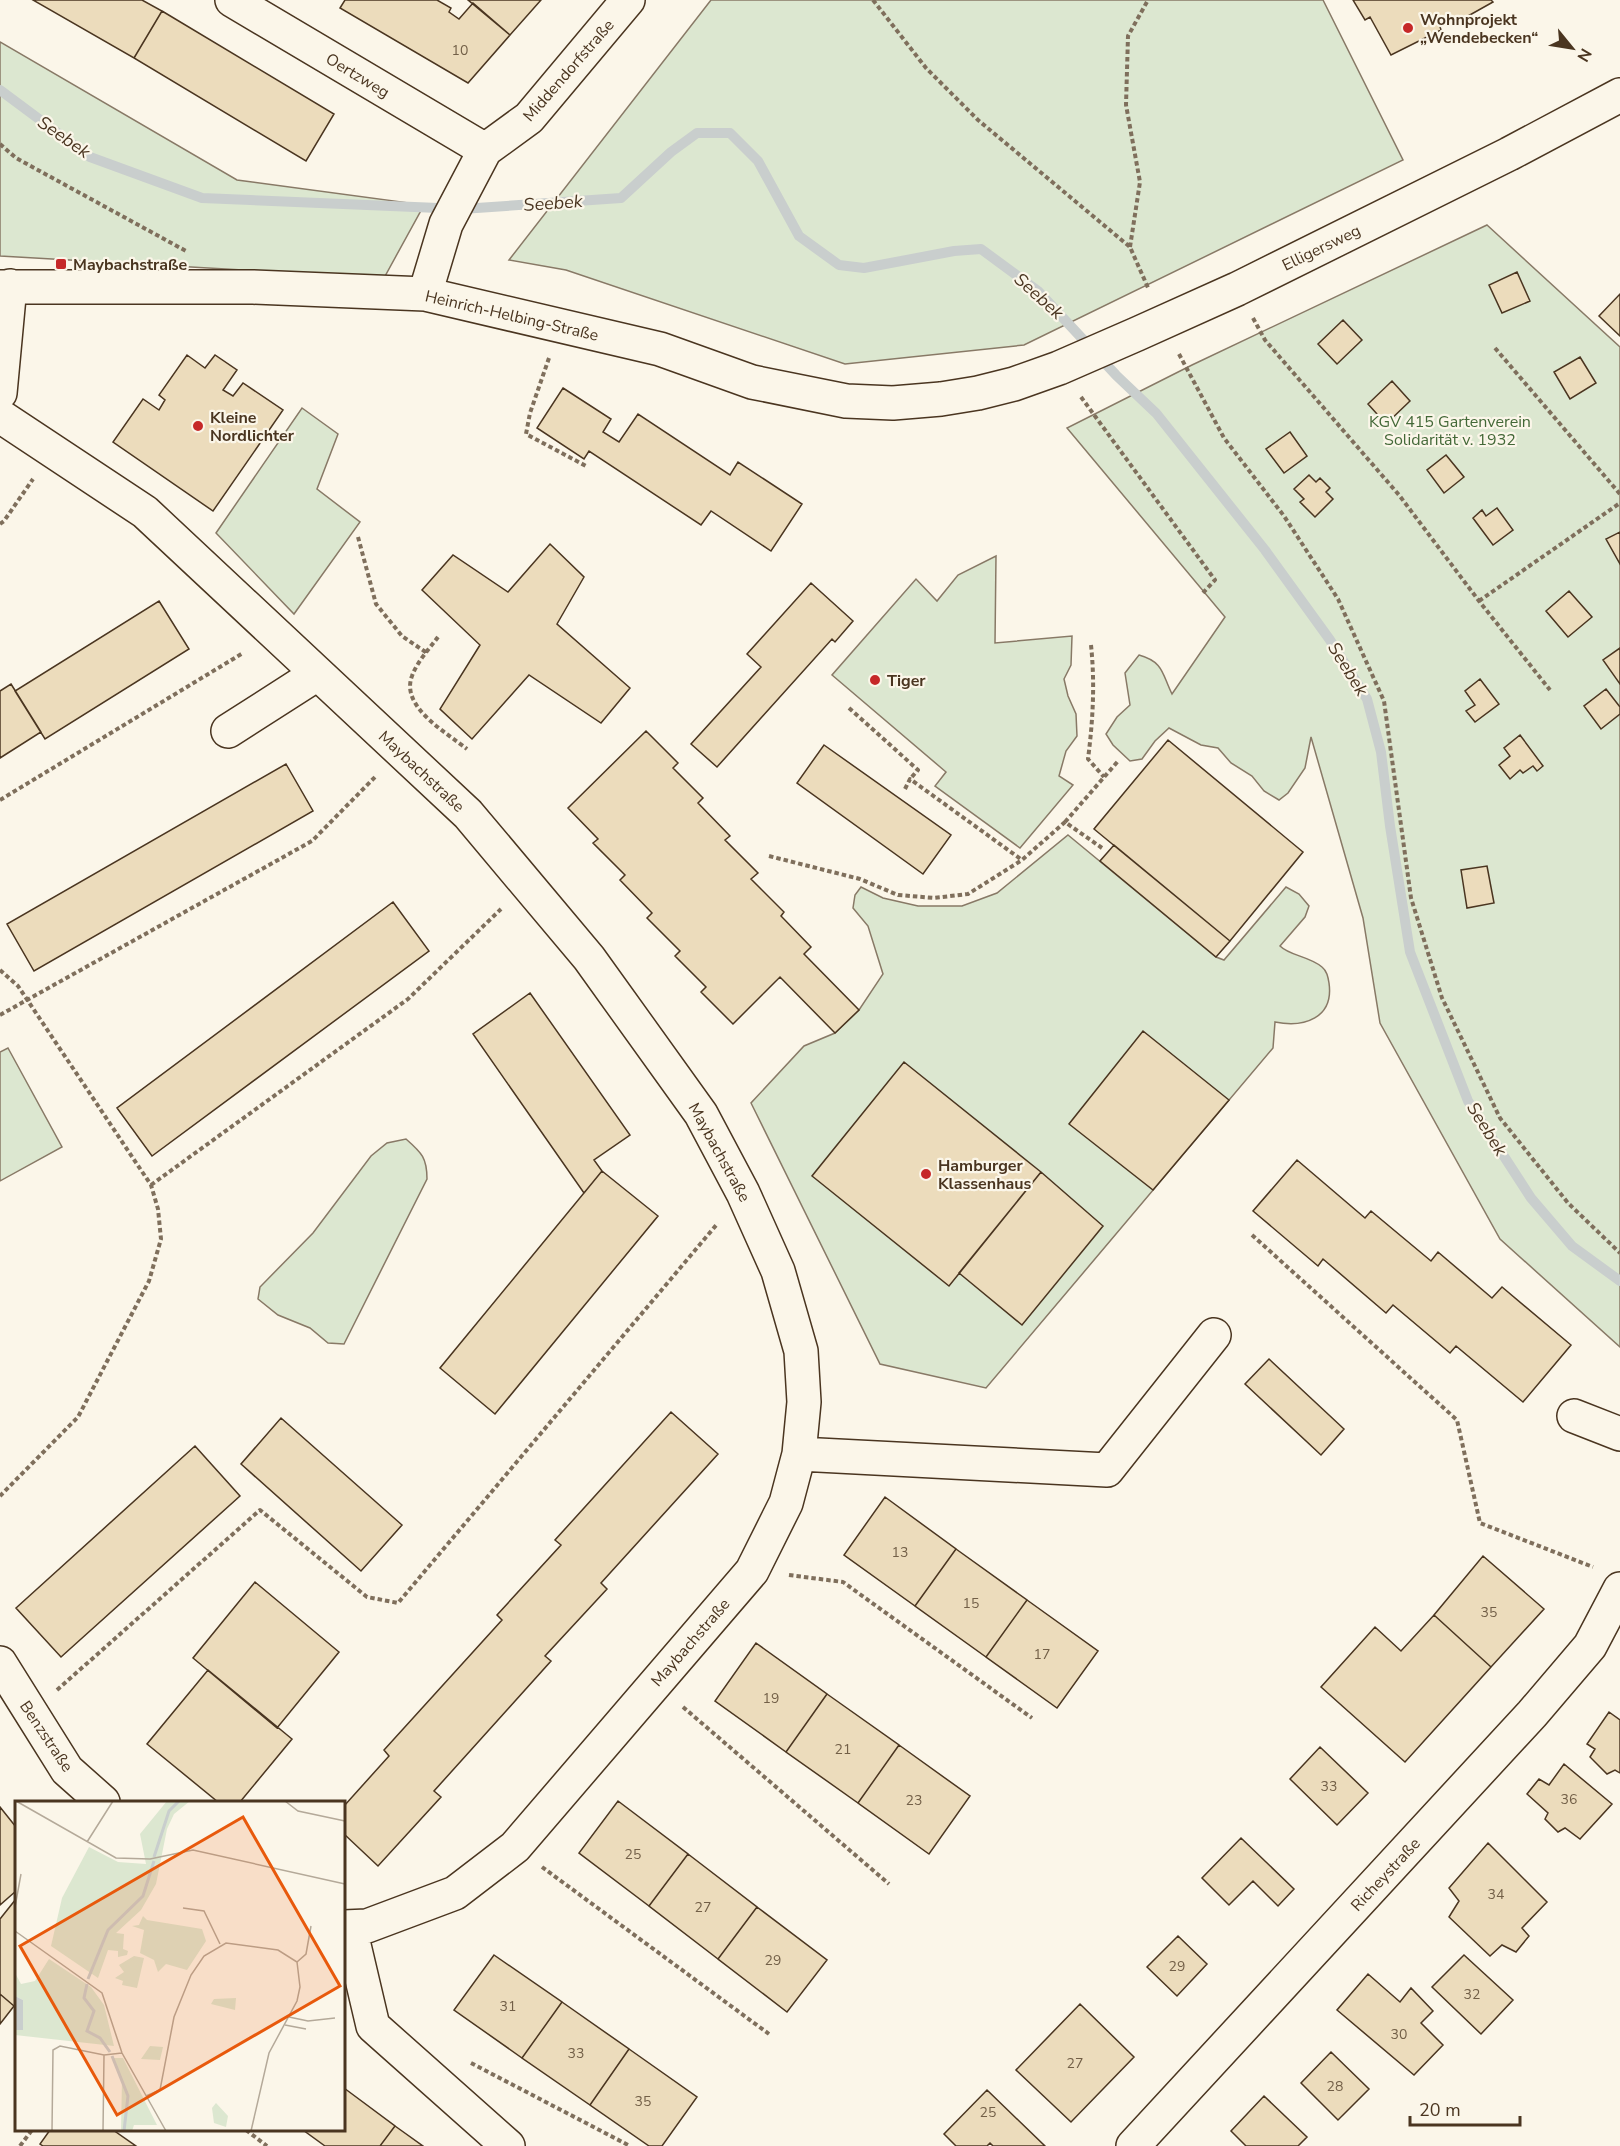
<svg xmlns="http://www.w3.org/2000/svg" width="1620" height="2146" font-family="'Nunito Sans',sans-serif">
  <rect width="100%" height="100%" fill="#fbf6e9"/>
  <path fill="#dce7d0" stroke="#887966" stroke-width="1.5" d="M711 0H1323L1403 160 1024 345 845 364 566 270 509 260Z
    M0 42 237 180 424 205 384 278 0 256Z
    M1487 225 1620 347V1347L1500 1239 1380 1023 1363 918 1311 737 1305 768 1288 793 1279 800 1264 791 1252 776 1231 763 1218 748 1201 745 1169 728 1155 741 1142 759 1130 761 1113 745 1106 734 1117 717 1130 705 1125 673 1139 655C1164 662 1162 674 1172 694L1225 617 1067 428 1192 365Z
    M302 408 338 434 317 489 360 522 294 614 216 533Z
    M996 556 995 643 1072 636 1071 665 1064 679 1068 696 1076 714 1077 736 1066 751 1059 776 1073 785 1020 848 935 786 946 772 832 675 916 579 937 601 958 575Z
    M1068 835 1216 957 1224 960 1286 887 1299 894 1309 906 1305 917 1280 946C1290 956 1309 956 1322 967 1327 971 1328 977 1329 983 1334 1018 1304 1028 1275 1022L1273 1048 986 1388 880 1364 751 1103 804 1046 835 1033 859 1010 883 974 868 926 853 908 855 895 861 887 883 898 918 906H962L997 893Z
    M8 1048 62 1147 0 1181V1052Z
    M406 1139C422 1153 427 1158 427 1179L344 1344 328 1343 310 1328 278 1315 258 1299 260 1287 313 1233 371 1156 387 1143Z"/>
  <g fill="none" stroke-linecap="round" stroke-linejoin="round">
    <path stroke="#c9cecd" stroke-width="10" d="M0 90 90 157 202 198 462 209 621 198 671 152 697 133H730L758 161 799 236 839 265 864 268 954 251 981 249 1038 291 1116 375 1156 413 1265 550 1330 640 1367 699 1381 752 1390 826 1410 952 1468 1101 1531 1198 1572 1246 1620 1281"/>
  </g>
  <path fill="#ecdcbc" stroke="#4a3520" stroke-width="1.5" d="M33 0H142L162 11 134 58Z
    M345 0H437L451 8 449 12 459 19 473 3 510 35 468 83 340 8Z
    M468 0H541L510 35Z
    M1353 0H1491L1493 2 1452 25 1447 19 1439 23 1441 30 1391 55 1370 17 1365 20Z
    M162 11 334 114 306 161 134 58Z
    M1517 272 1530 301 1502 313 1489 285Z
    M1620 294V336L1599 316Z
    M1343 320 1362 340 1337 364 1318 344Z
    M187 355 205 368 215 355 237 370 223 390 233 396 243 383 283 410 213 511 113 442 143 399 159 410 165 400 159 395Z
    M1580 357 1596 383 1570 399 1554 372Z
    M1392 381 1410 401 1386 424 1368 404Z
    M563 388 611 419 603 432 619 442 638 414 730 475 738 462 802 504 771 551 711 511 701 525 589 451 584 459 537 428Z
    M1290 432 1307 456 1284 473 1266 449Z
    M1446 455 1464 477 1444 493 1427 470Z
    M1309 475 1316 482 1320 478 1330 488 1326 492 1333 499 1315 517 1300 502 1304 499 1294 489Z
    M1497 508 1513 530 1493 545 1473 518 1482 510 1486 516Z
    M1620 532V564L1606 539Z
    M550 544 584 577 557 624 630 688 601 723 529 675 472 739 440 709 480 645 422 590 453 555 508 592Z
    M811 583 853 621 835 642 832 639 717 767 691 744 761 667 747 654Z
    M1569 591 1592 617 1568 637 1546 611Z
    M159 601 189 649 45 739 15 691Z
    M1620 648V684L1603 660Z
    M1480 679 1499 704 1475 722 1466 711 1475 705 1465 691Z
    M11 684 41 732 0 758V691Z
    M1606 689 1620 707V714L1601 729 1584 706Z
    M646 731 678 763 673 768 703 798 698 803 730 836 725 840 758 873 751 879 784 912 781 916 811 947 804 954 859 1010 835 1033 780 977 733 1024 701 992 706 987 675 956 680 951 647 918 652 913 620 880 625 875 593 843 598 839 568 808Z
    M1520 735 1543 766 1537 771 1533 766 1523 773 1520 770 1510 779 1499 765 1510 756 1504 748Z
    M1168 740 1303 852 1230 941 1094 829Z
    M824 745 951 835 923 874 797 783Z
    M286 764 313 811 34 971 7 924Z
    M1114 845 1230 941 1216 957 1100 861Z
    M1487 866 1494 903 1467 908 1461 870Z
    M393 902 429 951 152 1156 117 1108Z
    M530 993 630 1135 594 1160 602 1171 584 1193 473 1034Z
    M1143 1031 1229 1100 1153 1190 1069 1124Z
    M904 1062 1041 1172 949 1286 812 1176Z
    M1297 1160 1365 1218 1371 1211 1431 1261 1438 1252 1492 1298 1502 1287 1571 1345 1523 1402 1456 1346 1450 1353 1393 1305 1386 1313 1323 1259 1318 1266 1253 1211Z
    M602 1171 658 1216 495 1414 440 1368Z
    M1041 1172 1103 1226 1022 1325 959 1273Z
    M1269 1359 1344 1429 1321 1455 1245 1384Z
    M671 1412 718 1454 601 1583 607 1589 545 1656 551 1661 434 1791 441 1797 378 1866 344 1834V1806L389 1756 384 1750 502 1620 497 1615 561 1545 555 1540Z
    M281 1418 402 1525 361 1571 241 1464Z
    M195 1446 240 1496 61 1657 16 1608Z
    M885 1497 956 1549 915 1606 844 1555Z
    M956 1549 1027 1600 986 1657 915 1606Z
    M1483 1556 1544 1609 1491 1667 1434 1615Z
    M255 1582 339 1652 277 1728 193 1658Z
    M1027 1600 1098 1651 1057 1708 986 1657Z
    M1434 1615 1491 1667 1405 1762 1321 1687 1375 1627 1401 1651Z
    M756 1643 827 1694 786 1752 715 1701Z
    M208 1670 292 1739 240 1802H218L147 1744Z
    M827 1694 899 1745 858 1803 786 1752Z
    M1609 1712 1620 1720V1773L1615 1770 1607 1774 1590 1757 1595 1749 1587 1744Z
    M899 1745 970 1796 929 1854 858 1803Z
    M1320 1747 1368 1793 1337 1825 1290 1779Z
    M1564 1764 1612 1804 1580 1839 1565 1828 1558 1832 1545 1819 1548 1813 1527 1794 1539 1779 1549 1785Z
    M618 1801 688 1854 649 1906 579 1853Z
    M0 1807 16 1827V1891L0 1905Z
    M1241 1838 1294 1889 1278 1906 1253 1881 1229 1905 1202 1878Z
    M1488 1843 1547 1902 1522 1928 1529 1936 1516 1952 1502 1945 1490 1956 1449 1917 1459 1901 1449 1888Z
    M688 1854 757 1907 718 1959 649 1906Z
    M16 1899V2003L14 2006 0 1994V1919Z
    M757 1907 827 1960 787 2012 718 1959Z
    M1178 1936 1207 1964 1177 1996 1147 1967Z
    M494 1955 562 2002 522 2058 454 2010Z
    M1464 1955 1513 2000 1481 2034 1432 1987Z
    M1368 1974 1400 2002 1411 1988 1433 2011 1421 2023 1443 2045 1414 2075 1337 2010Z
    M0 1994 14 2006 0 2024Z
    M562 2002 629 2049 590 2105 522 2058Z
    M1080 2004 1134 2057 1071 2122 1016 2070Z
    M629 2049 697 2097 662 2146H649L590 2105Z
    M1331 2052 1369 2089 1338 2120 1301 2083Z
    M344 2088 395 2126 380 2146H325L303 2130H344Z
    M987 2090 1045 2146H993L990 2143 987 2146H956L944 2134Z
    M1264 2096 1307 2137 1298 2146H1246L1231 2131Z
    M395 2126 423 2146H380Z
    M50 2130H113L136 2146H43L40 2144Z"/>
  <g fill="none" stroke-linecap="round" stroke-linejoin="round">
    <defs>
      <path id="minor" d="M232 0 485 150
        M0 287H253L425 294 660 349 752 382 846 401 893 403 941 399 978 393 1014 384 1059 368 1137 334 1237 289 1509 154 1620 95
        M425 294 446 224 485 150 529 118 628 0
        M0 393 10 286
        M0 416 145 512 468 814 589 958 701 1114 743 1193 778 1271 801 1351 804 1402 799 1454 786 1503 752 1571 515 1847 455 1893 367 1926 344 1927
        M228 731 317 674
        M1574 1416 1620 1434
        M799 1454 1107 1470 1214 1335
        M0 1663 67 1770 103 1802
        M350 1928 373 2026 508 2146
        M1133 2146 1532 1714 1590 1646 1620 1589"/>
    </defs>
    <use href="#minor" stroke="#4a3520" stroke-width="36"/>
    <path stroke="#7f6f5c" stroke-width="4" stroke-dasharray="4.5 3" stroke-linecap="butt" d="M873 0 926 68 978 120 1130 247 1149 290
      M0 144 16 158 186 251
      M1130 247 1140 182 1126 105 1128 36 1148 0
      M1253 318 1265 340 1399 495 1479 601 1550 690
      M1495 348 1620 494
      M1179 354 1224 438 1284 516 1338 599 1384 701 1411 898 1442 998 1500 1118 1568 1203 1620 1253
      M549 358 530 413 526 434 586 466
      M1081 397 1215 580 1202 594
      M0 524 4 521 33 479
      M358 537 376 604 402 636 427 653
      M1479 601 1620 503
      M438 637C429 649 417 662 412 676 400 707 447 733 467 749
      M1091 645C1095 683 1093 720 1088 759L1104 777
      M849 708 918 770 910 779
      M905 789 910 779 1022 860
      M0 800 243 653
      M1065 822 1119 760
      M769 856 860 879 898 895 934 898 968 894 1022 860 1065 822 1102 848
      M0 970 18 986 151 1185 158 1209 161 1239 149 1281 78 1417 0 1496
      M0 1015 312 841 376 776
      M151 1185 408 999 501 909
      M1252 1235 1457 1420 1480 1523 1593 1567
      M789 1575 843 1582 1032 1718
      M57 1690 260 1510 367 1597 398 1603 718 1223
      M683 1707 889 1884
      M542 1867 769 2034
      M471 2063 630 2146
      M246 2130 267 2146
      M20 2146 32 2130"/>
    <use href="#minor" stroke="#fbf6e9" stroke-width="33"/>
  </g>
  <g fill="#c62828" stroke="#fbf6e9" stroke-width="2">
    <circle cx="1408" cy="28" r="6"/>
    <rect x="55" y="258" width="12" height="12" rx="3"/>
    <circle cx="198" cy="426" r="6"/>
    <circle cx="875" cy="680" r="6"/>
    <circle cx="926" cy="1174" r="6"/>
  </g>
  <g text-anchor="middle" stroke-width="4.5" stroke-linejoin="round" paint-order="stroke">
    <g font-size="14" fill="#725f47">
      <text x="460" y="55">10</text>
      <text x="900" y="1557">13</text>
      <text x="971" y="1608">15</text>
      <text x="1489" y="1617">35</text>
      <text x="1042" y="1659">17</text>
      <text x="771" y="1703">19</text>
      <text x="843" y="1754">21</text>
      <text x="1329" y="1791">33</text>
      <text x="1569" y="1804">36</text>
      <text x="914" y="1805">23</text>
      <text x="633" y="1859">25</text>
      <text x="1496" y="1899">34</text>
      <text x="703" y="1912">27</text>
      <text x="773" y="1965">29</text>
      <text x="1177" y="1971">29</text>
      <text x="1472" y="1999">32</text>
      <text x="508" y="2011">31</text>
      <text x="1399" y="2039">30</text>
      <text x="576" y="2058">33</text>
      <text x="1075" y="2068">27</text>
      <text x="1335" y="2091">28</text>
      <text x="643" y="2106">35</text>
      <text x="988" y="2117">25</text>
    </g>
    <g font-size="16" font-weight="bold" fill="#4a3520" stroke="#fbf6e9" text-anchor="start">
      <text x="1420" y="25">Wohnprojekt<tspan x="1420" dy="18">„Wendebecken“</tspan></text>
      <text x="73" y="270">Maybachstraße</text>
      <text x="210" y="423">Kleine<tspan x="210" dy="18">Nordlichter</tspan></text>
      <text x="887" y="686">Tiger</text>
      <text x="938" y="1171">Hamburger<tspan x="938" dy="18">Klassenhaus</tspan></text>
    </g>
    <g font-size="16" fill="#4a3520" stroke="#fbf6e9">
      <text transform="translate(568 70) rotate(-49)" y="6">Middendorfstraße</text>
      <text transform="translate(358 75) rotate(31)" y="6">Oertzweg</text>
      <text transform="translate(1321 247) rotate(-26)" y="6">Elligersweg</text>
      <text transform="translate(512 315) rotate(13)" y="6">Heinrich-Helbing-Straße</text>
      <text transform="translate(422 771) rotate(43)" y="6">Maybachstraße</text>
      <text transform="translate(720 1152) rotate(61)" y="6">Maybachstraße</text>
      <text transform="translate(690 1642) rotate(-49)" y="6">Maybachstraße</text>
      <text transform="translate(47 1736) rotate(56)" y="6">Benzstraße</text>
      <text transform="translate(1385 1874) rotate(-47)" y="6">Richeystraße</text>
    </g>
    <g font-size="16" fill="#436837" stroke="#fbf6e9">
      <text x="1450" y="427">KGV 415 Gartenverein<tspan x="1450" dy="18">Solidarität v. 1932</tspan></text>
    </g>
    <g font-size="18" font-style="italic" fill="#4a3520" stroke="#fbf6e9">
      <text transform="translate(64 137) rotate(35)" y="6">Seebek</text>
      <text transform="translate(553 203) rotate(-4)" y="6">Seebek</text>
      <text transform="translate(1039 296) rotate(42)" y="6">Seebek</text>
      <text transform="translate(1348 669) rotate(58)" y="6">Seebek</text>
      <text transform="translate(1487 1129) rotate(58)" y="6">Seebek</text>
    </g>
  </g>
  <g transform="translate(15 1801)">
    <rect width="330" height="330" fill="#fbf6e9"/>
    <path d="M152 0H175L159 13 152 28 141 83 126 109 101 132 109 133 108 148 113 150 112 154 103 156V150L93 149 83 177 36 145 47 97 74 46 103 61 131 63 125 33ZM128 115 132 119 187 128 191 140 172 169 151 163 143 171 139 159 125 152 129 129 117 125 124 124ZM119 155 129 157 122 187 107 184 108 180 100 177 109 171 104 164ZM34 158 76 186 89 204 99 245 0 234V229L8 228V199L0 195V172L6 183 20 180ZM221 197 220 209 196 203 199 198ZM135 245 148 246 145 259 126 258ZM98 257H108L142 324H119L117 330H106L107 278ZM201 302 213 315 211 326 199 322 197 307Z" fill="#dce7d0"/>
    <path d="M0 195 8 199V229H0Z" fill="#c9cecd"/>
    <path fill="none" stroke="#c9cecd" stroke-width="3" d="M139 56 154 10 164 0M73 178 93 129 128 95 139 60M72 183 69 197 79 210 72 230 85 237 95 251M97 255 113 295 109 330"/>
    <path fill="none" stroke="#b4a999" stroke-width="1.5" d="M1 0 101 57 135 58 178 49 330 83M270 0 283 10 330 20M72 41 98 0M0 106 6 73M168 107 189 110 205 143M0 130 87 192 107 252 151 330M282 161 291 153 296 125M274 216 293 220 320 217M270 224 291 228M131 295 145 289 159 216 176 174 189 155 211 142 263 149 282 161 285 186 282 200 254 252 236 330M37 330 38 249 45 245 89 254 107 252M88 330 89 254"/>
    <path fill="#e8590c" fill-opacity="0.15" stroke="#e8590c" stroke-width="3" d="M228 16 325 185 102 314 5 145Z"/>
    <rect width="330" height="330" fill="none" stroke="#4a3520" stroke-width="3"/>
  </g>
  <g transform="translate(1572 48) rotate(120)" stroke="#fbf6e9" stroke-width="4.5" paint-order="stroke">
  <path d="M0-4.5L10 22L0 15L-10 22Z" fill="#4a3520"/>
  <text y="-9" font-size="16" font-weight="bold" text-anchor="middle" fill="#4a3520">N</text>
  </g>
  <path d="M1410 2116v9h110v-9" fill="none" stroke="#4a3520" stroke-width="3"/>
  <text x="1419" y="2116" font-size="18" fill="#4a3520" stroke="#fbf6e9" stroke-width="4.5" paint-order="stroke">20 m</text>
</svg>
